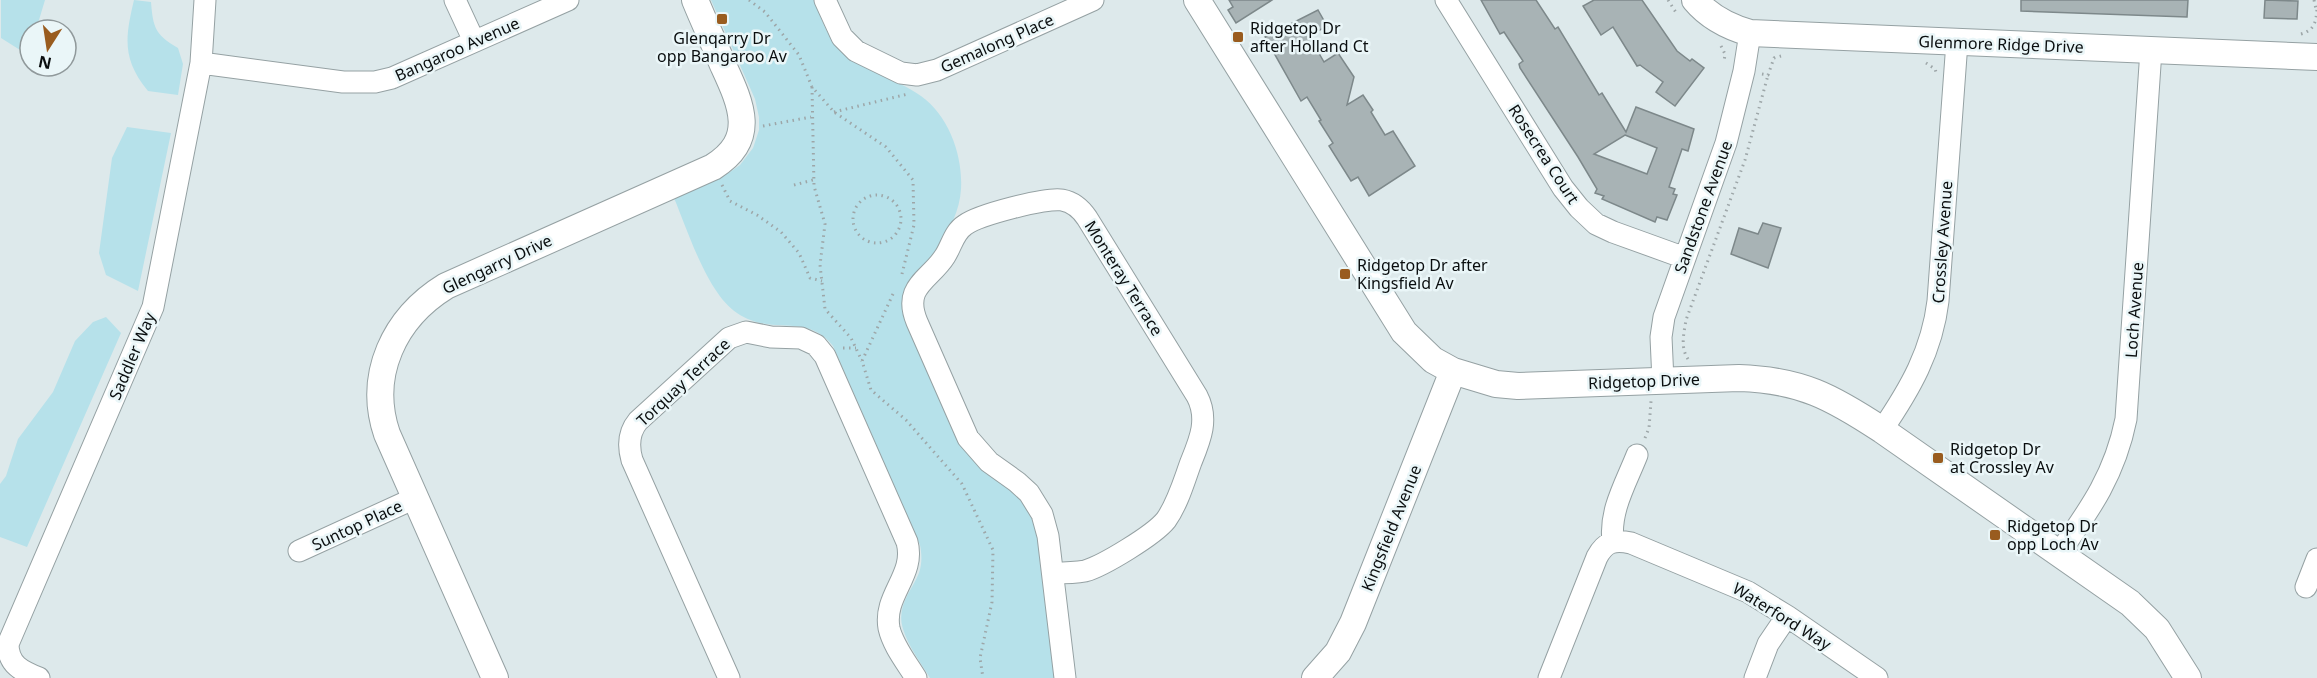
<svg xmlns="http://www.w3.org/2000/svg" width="2317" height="678" font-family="'Noto Sans',sans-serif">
  <rect width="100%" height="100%" fill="#dde9eb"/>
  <path fill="#b6e1ea" d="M1 0H45L36 30H30L28 55 1 38Z
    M134 0 151 2C153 27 155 35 178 48L183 64 178 95 148 91C122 59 125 38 134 0Z
    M711 0H814C821 16 826 36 839 48 861 71 896 78 921 96 949 116 963 156 961 189 960 210 949 231 938 248 921 272 899 279 904 313L963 447 980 467 1006 484 1023 500 1034 519 1040 540 1055 678H930C921 663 908 646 903 629 896 606 911 592 919 573 922 564 922 555 920 545L833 346C807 312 772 337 737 313 707 293 688 231 674 198L730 172 740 165 753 148 759 130V117L755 99Z
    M127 127 171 133 138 291 106 275 99 253 112 158Z
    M106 317 121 333 27 547 0 537V484L6 476 18 439 53 392 75 341 93 322Z"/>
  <path fill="#a8b3b5" stroke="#7d888a" stroke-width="1.5" fill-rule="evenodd" d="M1229 0H1272L1236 23 1228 10 1233 7Z
    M1481 0H1536L1555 29 1558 27 1599 95 1602 93 1626 132 1636 107 1694 129 1688 151 1682 149 1669 187 1675 189 1673 194 1677 195 1667 220 1657 217 1655 222 1602 199 1604 196 1595 193 1597 189 1578 157 1520 68 1519 64 1523 61 1504 32 1500 34ZM1625 135 1657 148 1647 174 1594 154Z
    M1594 0H1642L1677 51 1690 61 1692 59 1704 68 1675 106 1656 92 1663 82 1640 65 1637 66 1613 27 1601 35 1583 6Z
    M2021 0H2188L2187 17 2021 11Z
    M2265 0 2298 1 2297 19 2264 18Z
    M1318 10 1327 26 1309 36 1324 62 1338 53 1354 77 1347 105 1363 95 1373 110 1371 112 1385 135 1393 131 1415 166 1369 196 1358 177 1351 181 1329 146 1333 143 1319 121 1321 120 1307 97 1301 101 1265 37Z
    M1763 223 1781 228 1768 268 1731 254 1739 228 1758 234Z"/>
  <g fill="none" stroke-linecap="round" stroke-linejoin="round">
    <defs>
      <path id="minor" d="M455 0 474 41
        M825 0 842 37 856 51 901 73 917 75 937 70 1093 0
        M1446 0 1563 188 1579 208 1596 224 1613 232 1685 258
        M201 63 343 82H375L392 78 568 0
        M1663 381 1661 337 1664 317 1726 143 1744 71 1750 33
        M1882 430C1910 389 1932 351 1938 301L1957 42
        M1613 541C1609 511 1626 483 1637 455
        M299 551 415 498
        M2059 553C2091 508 2115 474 2126 419L2151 50
        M1053 573C1063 573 1074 573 1085 571 1103 566 1154 535 1166 520 1178 503 1184 481 1191 462 1200 440 1209 419 1197 396L1087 218C1081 209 1073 202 1062 200 1047 197 978 215 965 225 954 232 952 245 945 256 930 280 902 286 917 322L968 438 989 462 1017 482 1029 493 1042 514 1048 536 1065 678
        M2306 587 2317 559
        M39 678C22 671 8 665 8 644L153 307 201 63 205 0
        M729 678 632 460C628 446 628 433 638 421L729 338 746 332 771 337 801 338 816 345 825 356 907 542C916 575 883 595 889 628 893 646 907 663 916 678
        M1549 678 1597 557C1605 542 1614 539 1631 543L1748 592 1787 616 1877 678
        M1755 678 1768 644 1787 616"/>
      <path id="tertiary" d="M1197 0 1404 332 1433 360 1453 371 1496 384 1518 386 1739 378C1801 380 1832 397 1882 430L2130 603 2157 629 2188 678
        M1695 0C1710 18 1729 27 1750 33L2317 57
        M495 678 387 434C367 375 394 318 446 286L713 167C758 139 741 104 723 65 714 43 704 22 695 0
        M1315 678 1338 652 1353 623 1453 371"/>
    </defs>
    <use href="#minor" stroke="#95a1a3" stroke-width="23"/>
    <use href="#tertiary" stroke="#95a1a3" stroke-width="28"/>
    <path stroke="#9da6a8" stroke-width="3" stroke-dasharray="1.5 4.5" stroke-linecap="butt" d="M749 0 765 12 799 55 812 87 834 112 886 147 913 180 914 225 902 274
      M1668 0 1677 14
      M2314 0 2316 9
      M2301 34C2315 30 2316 21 2317 9
      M1721 46 1725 54 1724 62
      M1926 63 1935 69 1936 72
      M1762 74 1768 75 1774 58 1781 56
      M812 87 814 186 825 224 820 265 825 309 851 338 862 361
      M834 112 908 94
      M763 126 811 117
      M722 185 730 201 757 215 781 232 799 253 810 278 822 281
      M794 185 813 180
      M853 219a24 24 0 1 1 48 0a24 24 0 1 1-48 0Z
      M893 294 862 361 871 390 906 420 962 484 993 550 992 602 980 658 983 678
      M843 348H856
      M1688 359C1680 347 1684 333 1686 320L1745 160 1768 75
      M1645 438 1649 428 1651 401"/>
    <use href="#minor" stroke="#fff" stroke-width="21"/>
    <use href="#tertiary" stroke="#fff" stroke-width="26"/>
  </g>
  <g fill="#995c1f" stroke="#eaf6f8" stroke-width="2">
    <rect x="716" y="13" width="12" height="12" rx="3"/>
    <rect x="1232" y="31" width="12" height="12" rx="3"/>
    <rect x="1339" y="268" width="12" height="12" rx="3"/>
    <rect x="1932" y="452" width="12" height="12" rx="3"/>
    <rect x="1989" y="529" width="12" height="12" rx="3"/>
  </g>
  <g text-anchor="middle" stroke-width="5" stroke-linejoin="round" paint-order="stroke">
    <g font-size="16" fill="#0a0e0f" stroke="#eaf6f8" text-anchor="start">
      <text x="1250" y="34">Ridgetop Dr<tspan x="1250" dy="18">after Holland Ct</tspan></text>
      <text x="722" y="44" text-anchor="middle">Glenqarry Dr<tspan x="722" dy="18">opp Bangaroo Av</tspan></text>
      <text x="1357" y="271">Ridgetop Dr after<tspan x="1357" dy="18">Kingsfield Av</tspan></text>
      <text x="1950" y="455">Ridgetop Dr<tspan x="1950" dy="18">at Crossley Av</tspan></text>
      <text x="2007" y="532">Ridgetop Dr<tspan x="2007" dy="18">opp Loch Av</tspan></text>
    </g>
    <g font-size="16" fill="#0a0e0f" stroke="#eaf6f8">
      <text transform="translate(997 43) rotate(-24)" y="6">Gemalong Place</text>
      <text transform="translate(2001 44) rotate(2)" y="6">Glenmore Ridge Drive</text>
      <text transform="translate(457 49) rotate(-24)" y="6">Bangaroo Avenue</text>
      <text transform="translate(1544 154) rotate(57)" y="6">Rosecrea Court</text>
      <text transform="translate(1703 207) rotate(-70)" y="6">Sandstone Avenue</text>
      <text transform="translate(1942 242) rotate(-86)" y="6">Crossley Avenue</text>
      <text transform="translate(497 264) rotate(-25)" y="6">Glengarry Drive</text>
      <text transform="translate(1124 278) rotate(58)" y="6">Monteray Terrace</text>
      <text transform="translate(2134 310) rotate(-86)" y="6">Loch Avenue</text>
      <text transform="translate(132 356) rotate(-67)" y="6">Saddler Way</text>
      <text transform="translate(1644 381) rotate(-2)" y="6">Ridgetop Drive</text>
      <text transform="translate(683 382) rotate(-43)" y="6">Torquay Terrace</text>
      <text transform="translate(357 525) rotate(-25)" y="6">Suntop Place</text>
      <text transform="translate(1391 528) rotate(-68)" y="6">Kingsfield Avenue</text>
      <text transform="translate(1782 616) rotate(32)" y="6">Waterford Way</text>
    </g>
  </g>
  <g transform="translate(48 48) rotate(192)"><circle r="28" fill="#eaf6f8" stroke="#90999b" stroke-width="1.5"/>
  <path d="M0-4.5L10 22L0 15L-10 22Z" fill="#995c1f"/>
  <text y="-9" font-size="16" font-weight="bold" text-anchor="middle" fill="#0a0e0f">N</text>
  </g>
</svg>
